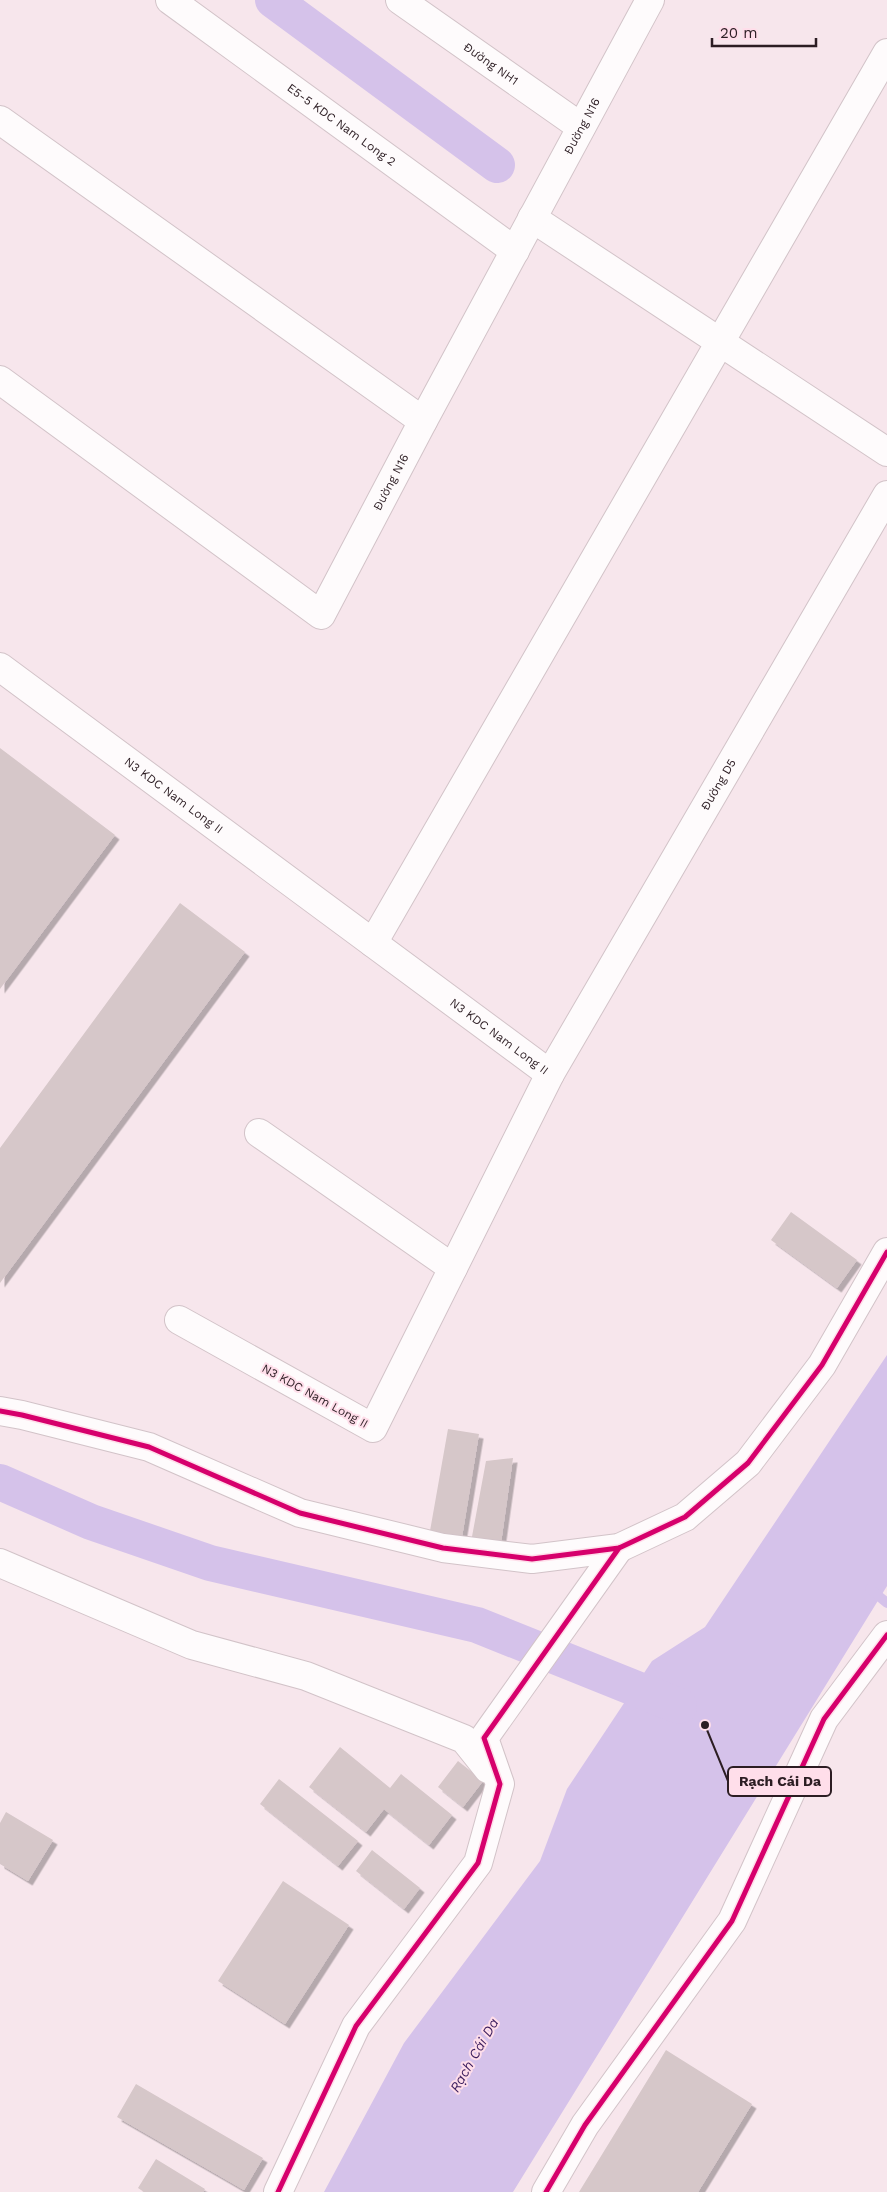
<svg xmlns="http://www.w3.org/2000/svg" width="887" height="2192" font-family="'Work Sans',sans-serif">
  <defs>
    <filter id="shadow"><feDropShadow dx="4.5" dy="4.5" stdDeviation="0" flood-color="#0004"/></filter>
  </defs>
  <rect width="100%" height="100%" fill="#f7e6ec"/>
  <path fill="#d5c2ea" d="M887 1355V1586L513 2192H324L404 2043 540 1861 567 1789 652 1661 705 1627Z"/>
  <g fill="none" stroke-linecap="round" stroke-linejoin="round">
    <path stroke="#d5c2ea" stroke-width="10" d="M870 1589 887 1603"/>
    <path stroke="#d5c2ea" stroke-width="36" d="M273 0 497 165
      M0 1482 91 1522 210 1563 477 1625 679 1706"/>
  </g>
  <path fill="#d6c7c9" filter="url(#shadow)" d="M0 748 115 835 0 989Z
    M180 903 245 952 0 1283V1148Z
    M791 1212 857 1260 837 1288 771 1240Z
    M448 1429 479 1434 462 1537 430 1531Z
    M513 1458 501 1543 471 1542 486 1461Z
    M340 1747 390 1788 401 1774 452 1815 429 1845 384 1809 366 1832 309 1787Z
    M458 1761 483 1781 463 1807 438 1787Z
    M279 1779 358 1841 338 1866 260 1804Z
    M6 1812 53 1840 28 1881 0 1864V1823Z
    M372 1850 420 1888 404 1909 356 1871Z
    M283 1881 349 1925 285 2024 218 1981Z
    M666 2050 752 2104 698 2192H579Z
    M136 2084 263 2158 244 2190 117 2117Z
    M156 2159 205 2189 203 2192H144L138 2188Z"/>
  <g fill="none" stroke-linecap="round" stroke-linejoin="round">
    <defs>
      <g id="minor">
        <path id="s1" d="M170 0 515 251"/>
        <path id="s2" d="M400 0 581 127"/>
        <path d="M0 120 423 421"/>
        <path d="M532 218 887 452"/>
        <path id="s3" d="M0 380 321 615 423 421 650 0"/>
        <path id="s4" d="M0 667 550 1074 373 1428 179 1320"/>
        <path d="M373 943 887 53"/>
        <path id="s5" d="M550 1074 887 495"/>
        <path d="M259 1133 453 1268"/>
        <path d="M0 1411 22 1415 149 1447 300 1513 443 1548 532 1559 619 1548 685 1517 748 1463 822 1365 887 1252"/>
        <path d="M0 1563 192 1645 306 1676 464 1739 488 1769"/>
        <path d="M278 2192 356 2026 478 1863 500 1784 484 1738 619 1548"/>
        <path d="M546 2192 585 2125 732 1921 824 1719 887 1635"/>
      </g>
    </defs>
    <use href="#minor" stroke="#d2c3c8" stroke-width="30"/>
    <use href="#minor" stroke="#fefbfc" stroke-width="28"/>
    <defs>
      <path id="cycleway" d="M0 1411 22 1415 149 1447 300 1513 443 1548 532 1559 619 1548 685 1517 748 1463 822 1365 887 1252
        M278 2192 356 2026 478 1863 500 1784 484 1738 619 1548
        M546 2192 585 2125 732 1921 824 1719 887 1635"/>
    </defs>
    <use href="#cycleway" stroke="#ffdeea" stroke-width="8"/>
    <use href="#cycleway" stroke="#d6006c" stroke-width="5"/>
  </g>
  <g text-anchor="middle" stroke-width="4" stroke-linejoin="round" paint-order="stroke">
    <g font-size="12" fill="#2c1d23" stroke="#ffdeea">
      <text dy="4" stroke="none"><textPath href="#s2" startOffset="111">Đường NH1</textPath></text>
      <text dy="4" stroke="none"><textPath href="#s1" startOffset="212">E5-5 KDC Nam Long 2</textPath></text>
      <text dy="4" stroke="none"><textPath href="#s3" startOffset="952">Đường N16</textPath></text>
      <text dy="4" stroke="none"><textPath href="#s3" startOffset="548">Đường N16</textPath></text>
      <text dy="4" stroke="none"><textPath href="#s5" startOffset="335">Đường D5</textPath></text>
      <text dy="4" stroke="none"><textPath href="#s4" startOffset="216">N3 KDC Nam Long II</textPath></text>
      <text dy="4" stroke="none"><textPath href="#s4" startOffset="621">N3 KDC Nam Long II</textPath></text>
      <text transform="translate(315 1396) rotate(29)" y="4">N3 KDC Nam Long II</text>
    </g>
    <g font-size="14" font-style="italic" fill="#3b1d5d" stroke="#ffdeea">
      <text transform="translate(474 2055) rotate(-60)" y="5">Rạch Cái Da</text>
    </g>
  </g>
  <path fill="none" stroke="#2c1d23" stroke-width="2" d="M705 1725L728 1781"/>
  <circle fill="#2c1d23" stroke="#ffdeea" stroke-width="2" cx="705" cy="1725" r="5"/>
  <rect fill="#ffdeea" stroke="#2c1d23" stroke-width="2" x="728" y="1767" width="103" height="29" rx="5"/>
  <g font-size="14" text-anchor="middle" font-weight="bold" fill="#2c1d23">
    <text x="780" y="1786">Rạch Cái Da</text>
  </g>
  <path d="M712 38v8h104v-8" fill="none" stroke="#2c1d23" stroke-width="2.5"/>
  <text x="720" y="38" font-size="15" fill="#2c1d23" stroke="#ffdeea" stroke-width="4" paint-order="stroke">20 m</text>
</svg>
